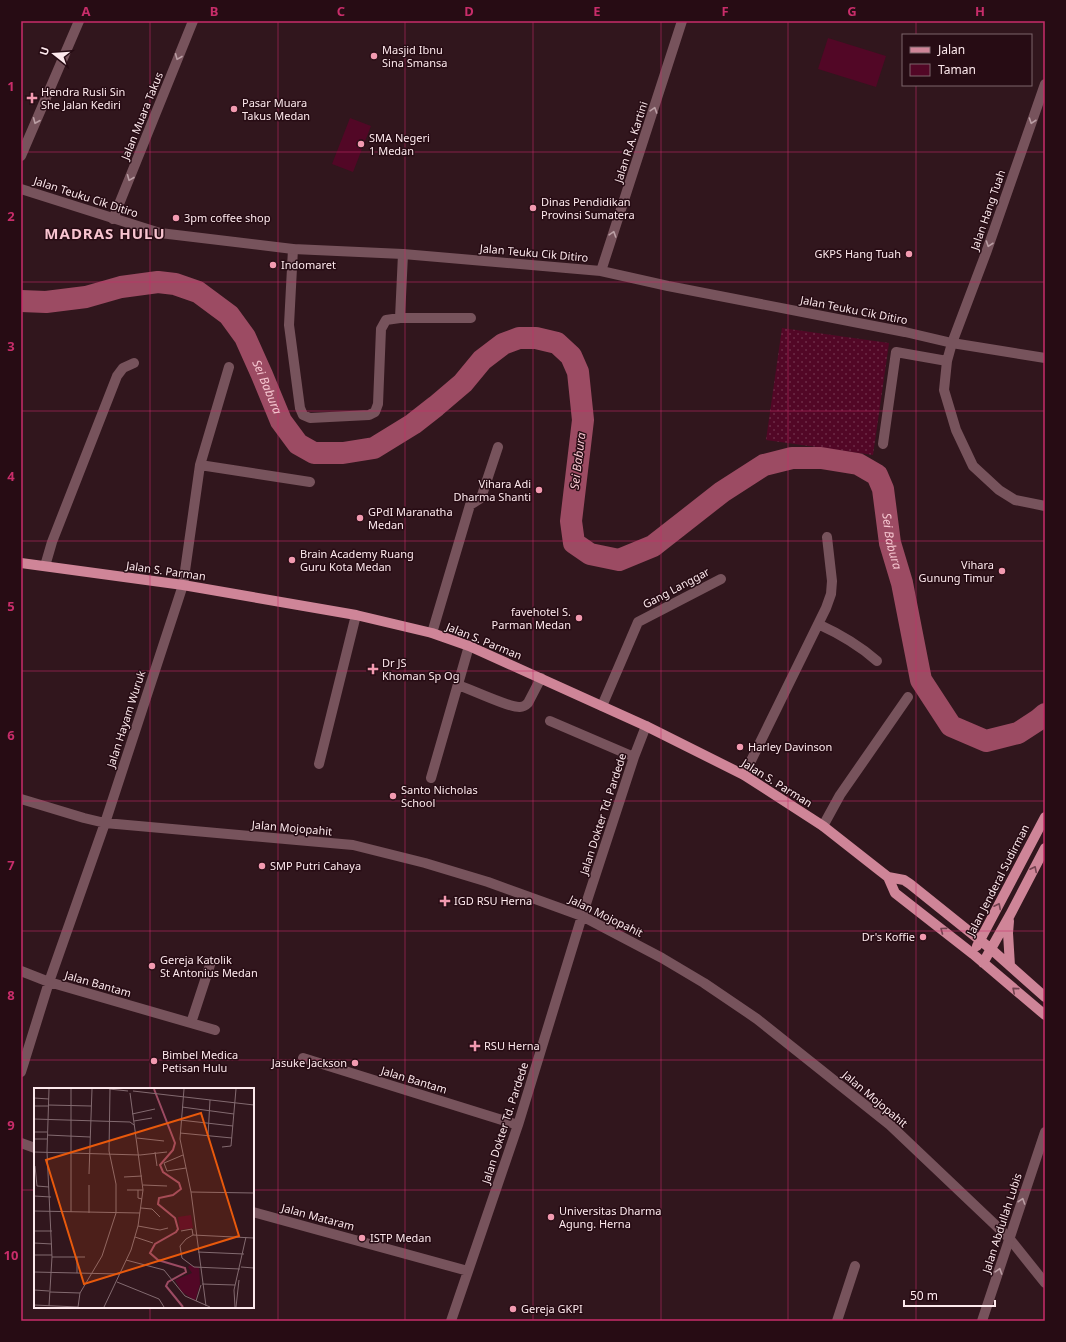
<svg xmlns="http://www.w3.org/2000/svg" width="1066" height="1342" font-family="'Noto Sans',sans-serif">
  <defs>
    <pattern id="grass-dots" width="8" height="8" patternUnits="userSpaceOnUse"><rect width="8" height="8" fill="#520726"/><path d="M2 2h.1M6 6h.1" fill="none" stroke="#6c2b46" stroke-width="1.8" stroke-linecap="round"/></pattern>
  </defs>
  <rect width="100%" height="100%" fill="#31161d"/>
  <path fill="url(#grass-dots)" d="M782 328 889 343 873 455 766 440Z"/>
  <path fill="#520726" d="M828 38 886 56 876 87 818 69Z
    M350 118 371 126 353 172 332 164Z"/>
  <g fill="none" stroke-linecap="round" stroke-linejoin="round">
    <path stroke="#9c4b63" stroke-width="22" id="s1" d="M21 301 46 302 86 297 121 287 158 282 175 284 198 292 229 315 245 337 262 375 281 421 298 444 314 453H343L374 448 413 424 436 406 463 383 482 360 503 344 519 338H536L557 343 571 356 578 372 583 420 571 521 574 543 590 554 619 560 653 546 722 492 764 465 792 458H821L858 464 877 475 883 489 890 543 902 583 921 680 951 726 986 741 1018 733 1038 720 1045 714"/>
    <path stroke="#77535c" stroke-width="10" d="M1045 84 986 253 952 343 947 361 944 390 956 430 973 466 999 490 1015 500 1045 506
      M21 156 79 21
      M113 219 193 21
      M293 249 289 325 300 408 303 415 310 418 369 415 375 412 378 404 381 329 386 320 400 318 403 254
      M400 318H471
      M883 444 896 352 947 361
      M200 465 310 482
      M45 566 52 542 117 376 123 368 134 363
      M818 624C840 634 859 645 877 661
      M432 633 470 505 481 498 498 447
      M458 685C470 689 510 708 520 707 524 707 526 705 528 703L541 678
      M602 706 638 622 721 579
      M550 721 634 757
      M319 764 356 615
      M744 775 826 608 831 594 832 581 827 537
      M431 778 469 646
      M21 799 84 818 105 823 353 845 425 863 488 882 582 916 662 958 704 983 757 1019 890 1125 1009 1238 1045 1283
      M823 826 840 795 908 697
      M21 971 49 982 215 1030
      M191 1023 210 965
      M303 1058 518 1125
      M21 1072 49 982 105 823 183 585 200 465 229 367
      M21 1143 35 1148
      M253 1212 468 1271
      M451 1321 518 1125 582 916 634 757 646 726
      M837 1321 855 1266"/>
    <path stroke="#77535c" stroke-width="10" d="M21 189 160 233 293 249 403 254 601 271 668 286 905 332 952 343 1045 358
      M601 271 682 21
      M982 1321 1045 1132"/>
    <path stroke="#cf8598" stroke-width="10" d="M21 563 183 585 356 615 432 633 469 646 646 726 744 775 823 826 879 870 888 877 895 893 973 954 1045 1015
      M888 877 904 880 910 884 991 949 1045 997
      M1009 921 1008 933 1010 966
      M977 946 1045 817
      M983 963 1010 915 1045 848"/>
  </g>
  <defs><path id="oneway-chevron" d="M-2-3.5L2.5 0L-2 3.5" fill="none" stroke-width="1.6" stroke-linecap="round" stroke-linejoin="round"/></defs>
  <g stroke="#ba9ea4">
    <use href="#oneway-chevron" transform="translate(178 57) rotate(112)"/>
    <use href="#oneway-chevron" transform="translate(654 110) rotate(-72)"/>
    <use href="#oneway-chevron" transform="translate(36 121) rotate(113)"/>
    <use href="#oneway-chevron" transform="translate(1032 121) rotate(109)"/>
    <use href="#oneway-chevron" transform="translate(130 178) rotate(112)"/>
    <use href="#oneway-chevron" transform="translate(613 234) rotate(-72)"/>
    <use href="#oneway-chevron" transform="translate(989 244) rotate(109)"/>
    <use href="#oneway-chevron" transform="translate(1022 1201) rotate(-71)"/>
    <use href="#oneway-chevron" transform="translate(999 1271) rotate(-72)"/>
  </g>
  <g stroke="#73424f">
    <use href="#oneway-chevron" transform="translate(1034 869) rotate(-63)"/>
    <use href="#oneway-chevron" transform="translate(998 906) rotate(-63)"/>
    <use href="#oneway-chevron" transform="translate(943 930) rotate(-143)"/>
    <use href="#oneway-chevron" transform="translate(1015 990) rotate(-140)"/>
  </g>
  <path fill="none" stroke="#c82d6a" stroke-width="1" stroke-opacity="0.55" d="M150 21V1089M278 21V1321M405 21V1321M533 21V1321M661 21V1321M788 21V1321M916 21V35M916 85V1321M21 152H1045M21 282H1045M21 411H1045M21 541H1045M21 671H1045M21 801H1045M21 931H1045M21 1060H1045M21 1190H35M253 1190H1045M150 1307V1321"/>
  <g fill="#f29ab0" stroke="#270c14" stroke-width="1.5">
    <circle cx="374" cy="56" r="4"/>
    <path d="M30 92h4v4h4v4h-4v4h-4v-4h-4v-4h4z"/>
    <circle cx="234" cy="109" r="4"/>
    <circle cx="361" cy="144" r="4"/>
    <circle cx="533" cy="208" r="4"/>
    <circle cx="176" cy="218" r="4"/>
    <circle cx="909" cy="254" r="4"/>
    <circle cx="273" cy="265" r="4"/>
    <circle cx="539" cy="490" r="4"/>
    <circle cx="360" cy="518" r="4"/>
    <circle cx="292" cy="560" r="4"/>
    <circle cx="1002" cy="571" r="4"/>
    <circle cx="579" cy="618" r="4"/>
    <path d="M371 663h4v4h4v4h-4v4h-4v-4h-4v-4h4z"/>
    <circle cx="740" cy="747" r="4"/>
    <circle cx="393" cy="796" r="4"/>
    <circle cx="262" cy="866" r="4"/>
    <path d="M443 895h4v4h4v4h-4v4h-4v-4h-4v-4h4z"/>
    <circle cx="923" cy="937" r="4"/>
    <circle cx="152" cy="966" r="4"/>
    <path d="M473 1040h4v4h4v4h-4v4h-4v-4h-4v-4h4z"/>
    <circle cx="154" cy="1061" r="4"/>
    <circle cx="355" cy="1063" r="4"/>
    <circle cx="551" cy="1217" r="4"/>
    <circle cx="362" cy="1238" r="4"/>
    <circle cx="513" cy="1309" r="4"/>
  </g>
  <g text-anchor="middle" stroke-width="3" stroke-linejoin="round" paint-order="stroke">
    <g font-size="11" fill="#fde9ed" stroke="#270c14" text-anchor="start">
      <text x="382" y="54">Masjid Ibnu<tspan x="382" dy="13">Sina Smansa</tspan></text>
      <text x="41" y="96">Hendra Rusli Sin<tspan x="41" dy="13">She Jalan Kediri</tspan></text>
      <text x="242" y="107">Pasar Muara<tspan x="242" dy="13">Takus Medan</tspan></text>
      <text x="369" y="142">SMA Negeri<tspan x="369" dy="13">1 Medan</tspan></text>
      <text x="541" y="206">Dinas Pendidikan<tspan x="541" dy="13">Provinsi Sumatera</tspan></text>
      <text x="184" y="222">3pm coffee shop</text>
      <text x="901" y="258" text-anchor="end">GKPS Hang Tuah</text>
      <text x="281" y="269">Indomaret</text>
      <text x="531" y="488" text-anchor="end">Vihara Adi<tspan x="531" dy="13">Dharma Shanti</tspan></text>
      <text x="368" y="516">GPdI Maranatha<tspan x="368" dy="13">Medan</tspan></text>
      <text x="300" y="558">Brain Academy Ruang<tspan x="300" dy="13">Guru Kota Medan</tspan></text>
      <text x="994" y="569" text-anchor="end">Vihara<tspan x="994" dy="13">Gunung Timur</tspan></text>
      <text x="571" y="616" text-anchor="end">favehotel S.<tspan x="571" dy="13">Parman Medan</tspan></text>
      <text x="382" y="667">Dr JS<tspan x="382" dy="13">Khoman Sp Og</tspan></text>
      <text x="748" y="751">Harley Davinson</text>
      <text x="401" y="794">Santo Nicholas<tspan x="401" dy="13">School</tspan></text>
      <text x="270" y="870">SMP Putri Cahaya</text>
      <text x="454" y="905">IGD RSU Herna</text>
      <text x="915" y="941" text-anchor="end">Dr's Koffie</text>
      <text x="160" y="964">Gereja Katolik<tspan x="160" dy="13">St Antonius Medan</tspan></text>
      <text x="484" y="1050">RSU Herna</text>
      <text x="162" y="1059">Bimbel Medica<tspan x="162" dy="13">Petisan Hulu</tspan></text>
      <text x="347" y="1067" text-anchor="end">Jasuke Jackson</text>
      <text x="559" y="1215">Universitas Dharma<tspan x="559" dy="13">Agung. Herna</tspan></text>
      <text x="370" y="1242">ISTP Medan</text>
      <text x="521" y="1313">Gereja GKPI</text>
    </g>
    <g font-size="11" fill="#fde9ed" stroke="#270c14">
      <text transform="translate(142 116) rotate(-68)" y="4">Jalan Muara Takus</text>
      <text transform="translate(631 142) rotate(-72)" y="4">Jalan R.A. Kartini</text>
      <text transform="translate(86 197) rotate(18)" y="4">Jalan Teuku Cik Ditiro</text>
      <text transform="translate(988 210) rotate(-71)" y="4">Jalan Hang Tuah</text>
      <text transform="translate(534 253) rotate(5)" y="4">Jalan Teuku Cik Ditiro</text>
      <text transform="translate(854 310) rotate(11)" y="4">Jalan Teuku Cik Ditiro</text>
      <text transform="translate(166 571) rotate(8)" y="4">Jalan S. Parman</text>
      <text transform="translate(676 588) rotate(-28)" y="4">Gang Langgar</text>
      <text transform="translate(484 641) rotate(22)" y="4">Jalan S. Parman</text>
      <text transform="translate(126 719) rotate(-72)" y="4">Jalan Hayam Wuruk</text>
      <text transform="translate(777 783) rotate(32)" y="4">Jalan S. Parman</text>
      <text transform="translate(603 814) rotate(-72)" y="4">Jalan Dokter Td. Pardede</text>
      <text transform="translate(292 828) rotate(5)" y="4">Jalan Mojopahit</text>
      <text transform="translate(998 880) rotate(-63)" y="4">Jalan Jenderal Sudirman</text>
      <text transform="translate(606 916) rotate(26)" y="4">Jalan Mojopahit</text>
      <text transform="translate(98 984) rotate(16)" y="4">Jalan Bantam</text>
      <text transform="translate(414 1080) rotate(17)" y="4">Jalan Bantam</text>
      <text transform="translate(875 1099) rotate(40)" y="4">Jalan Mojopahit</text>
      <text transform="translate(505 1123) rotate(-72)" y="4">Jalan Dokter Td. Pardede</text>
      <text transform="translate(318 1217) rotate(15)" y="4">Jalan Mataram</text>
      <text transform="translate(1002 1223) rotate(-72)" y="4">Jalan Abdullah Lubis</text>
    </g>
    <g font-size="12" font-style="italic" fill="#f5c5cf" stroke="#270c14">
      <text dy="4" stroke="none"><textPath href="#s1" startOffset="301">Sei Babura</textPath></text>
      <text transform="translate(578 461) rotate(-83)" y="4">Sei Babura</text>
      <text dy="4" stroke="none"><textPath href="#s1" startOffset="1285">Sei Babura</textPath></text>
    </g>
    <g font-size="15" font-weight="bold" letter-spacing="1" fill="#f8c4d0" stroke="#270c14">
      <text x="105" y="239">MADRAS HULU</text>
    </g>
  </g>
  <g transform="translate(34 1088)">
    <rect width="220" height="220" fill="#31161d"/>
    <path d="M157 127 159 140 146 142 144 129Z" fill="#520726"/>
    <path d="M156 177 165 180 166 196 161 213 147 203 141 192 158 185 154 179Z" fill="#520726"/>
    <path fill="none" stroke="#9c4b63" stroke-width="2" d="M120 1 141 55 139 62 126 77 129 84 145 95 147 101 139 107 125 110 124 116 141 130 144 141 142 144 121 156 116 165 124 172 151 180 152 184 134 194 132 198 149 219"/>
    <path fill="none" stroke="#836a70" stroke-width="1" d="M75 1 94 3M150 1 146 51 157 104 172 218M99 3 220 17M0 10 15 11M14 17 57 18M0 18H14M148 19 200 26M98 26 121 21M0 31 96 34 100 37M146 32 199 38M100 33 118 30M0 44H13M146 45 198 50M13 47 56 49M174 48 176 12M103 50 130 53M0 51H13M188 59 197 58 202 1M0 64 106 67 133 64M121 64 123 78M149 67 130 75 133 83 152 80M1 78 3 98 15 99M55 86 58 1M90 89 108 88M109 97 133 98M93 102H109M104 102V110L108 111M157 104 220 105M0 108 17 109M107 120 118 121 126 129M0 123 106 125M37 124V1M55 125V97M104 138 126 142 134 140M0 143H18M147 143 158 141 159 147M101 149 119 155M0 155 18 156M164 164 210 166M0 167H18M18 169H51M92 172 130 182 151 208 176 219M207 179 220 180M206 181 160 179 148 170 146 158 152 151 159 147 220 150M0 184 85 186M43 185V169M83 194 125 211 130 219M168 196 201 197M0 202 15 203M16 204 46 205M162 213 167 197M0 217 44 219M15 218 18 169 13 64 15 1M44 219 46 205 68 168 82 125V96L75 63 76 1M70 219 97 162 104 138 109 102 96 5M201 219 200 202 212 149M202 219 205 192"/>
    <path fill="#e8590c" fill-opacity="0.15" stroke="#e8590c" stroke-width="2" d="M167 25 205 148 50 196 12 72Z"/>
    <rect width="220" height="220" fill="none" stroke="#fde9ed" stroke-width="2"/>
  </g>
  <rect width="1066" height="1342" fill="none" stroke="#270c14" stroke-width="44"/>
  <rect x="902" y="34" width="130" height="52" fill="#270c14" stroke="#7d646b"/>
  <rect x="910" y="47" width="20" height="6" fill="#cf8598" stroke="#7d646b"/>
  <text x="938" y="54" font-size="12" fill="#fde9ed">Jalan</text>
  <rect x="910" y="64" width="20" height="12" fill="#520726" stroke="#7d646b"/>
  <text x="938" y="74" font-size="12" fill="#fde9ed">Taman</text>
  <g transform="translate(54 54) rotate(287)" stroke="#270c14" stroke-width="3" paint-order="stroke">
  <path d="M0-3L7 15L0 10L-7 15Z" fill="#fde9ed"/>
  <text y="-6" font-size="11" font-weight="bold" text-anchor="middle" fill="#fde9ed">U</text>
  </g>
  <path d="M904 1300v6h91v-6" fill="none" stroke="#fde9ed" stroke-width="2"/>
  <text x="910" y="1300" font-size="12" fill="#fde9ed" stroke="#270c14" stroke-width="3" paint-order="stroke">50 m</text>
  <rect x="22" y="22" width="1022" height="1298" fill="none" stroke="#c82d6a" stroke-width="1.5"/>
  <g font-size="13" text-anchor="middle" font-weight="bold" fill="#c82d6a">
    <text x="86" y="16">A</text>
    <text x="214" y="16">B</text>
    <text x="341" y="16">C</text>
    <text x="469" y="16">D</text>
    <text x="597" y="16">E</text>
    <text x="725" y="16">F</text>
    <text x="852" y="16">G</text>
    <text x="980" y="16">H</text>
    <text x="11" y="91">1</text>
    <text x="11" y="221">2</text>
    <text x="11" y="351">3</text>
    <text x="11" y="481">4</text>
    <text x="11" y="611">5</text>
    <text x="11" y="740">6</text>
    <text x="11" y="870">7</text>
    <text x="11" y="1000">8</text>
    <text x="11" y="1130">9</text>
    <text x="11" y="1260">10</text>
  </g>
</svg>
